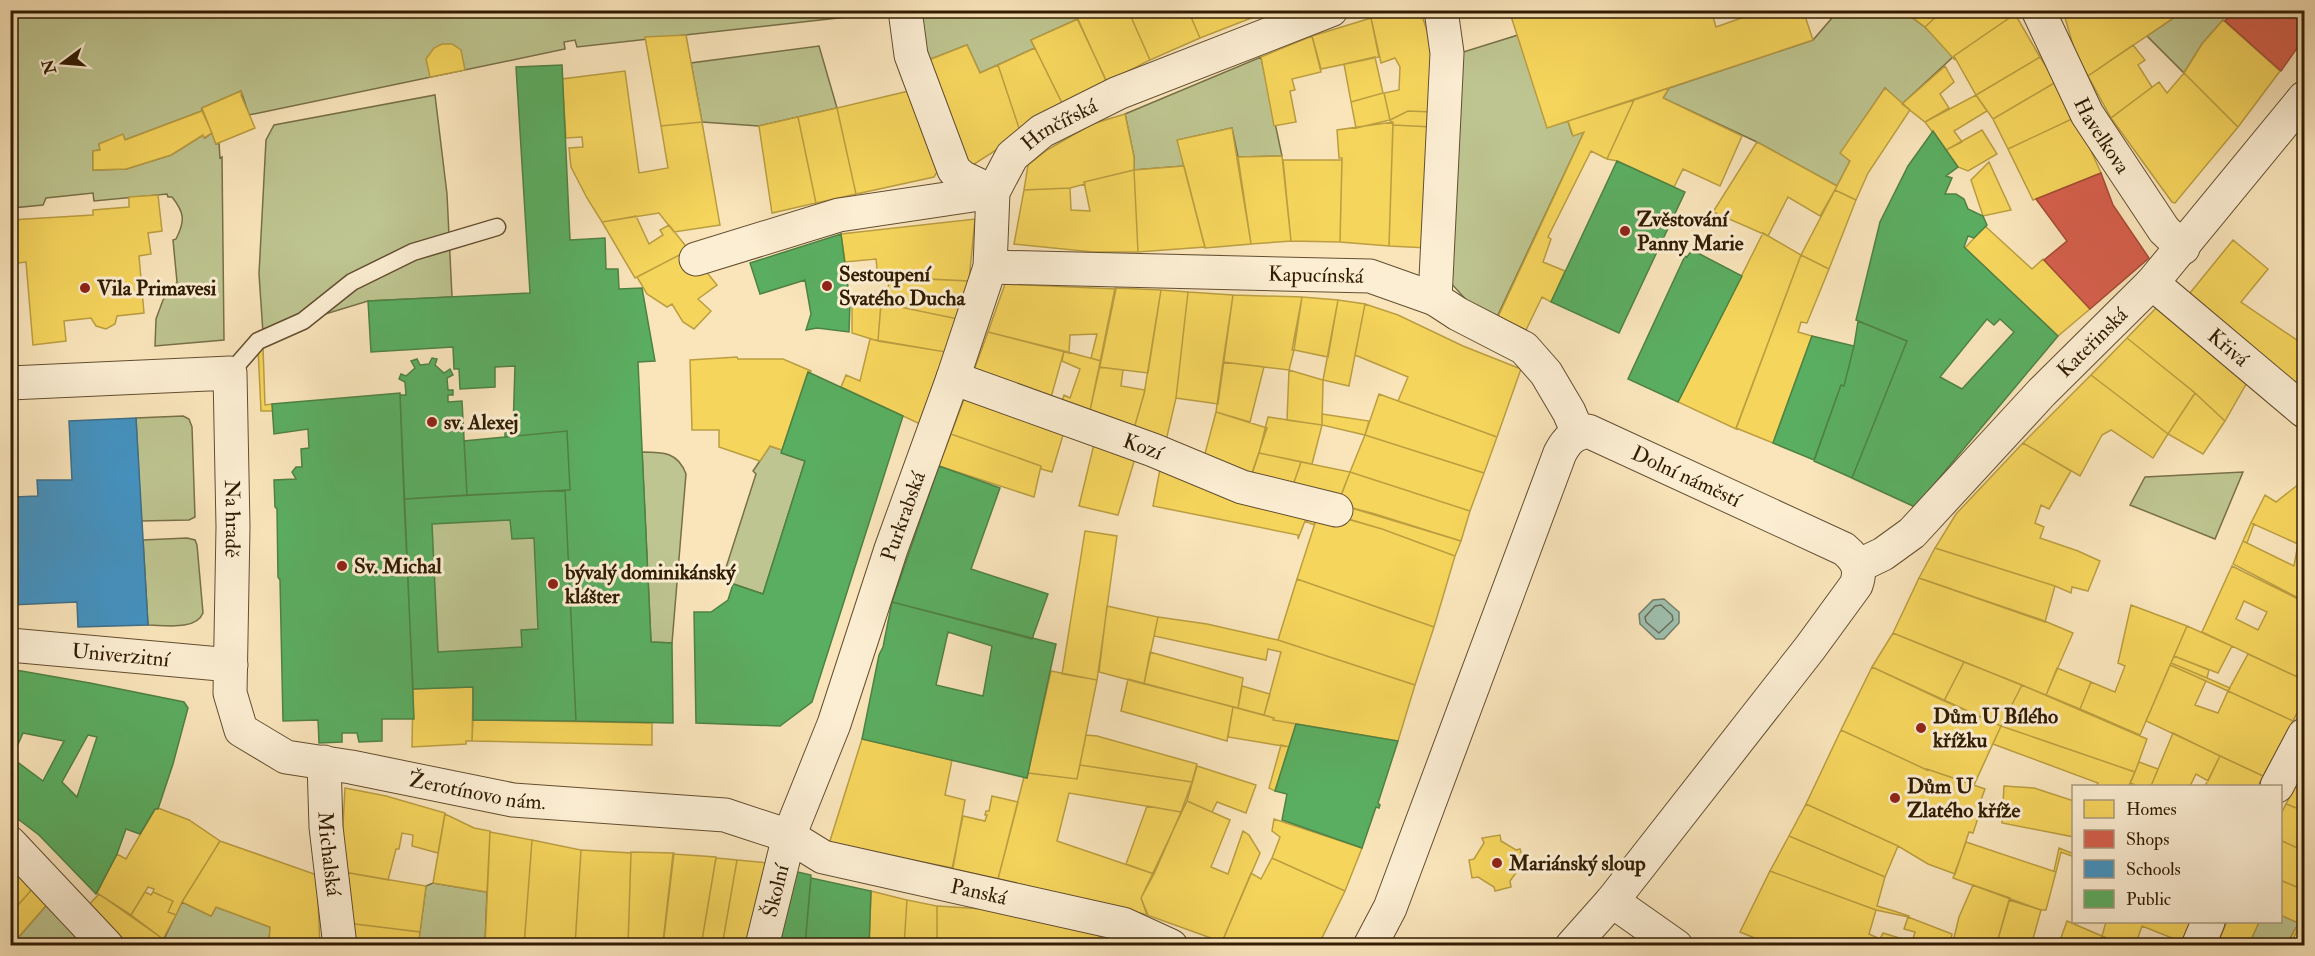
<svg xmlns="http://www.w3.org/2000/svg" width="2315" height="956" font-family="'IM FELL Double Pica',serif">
  <rect width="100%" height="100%" fill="#fae5bb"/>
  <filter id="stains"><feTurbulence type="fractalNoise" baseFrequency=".00333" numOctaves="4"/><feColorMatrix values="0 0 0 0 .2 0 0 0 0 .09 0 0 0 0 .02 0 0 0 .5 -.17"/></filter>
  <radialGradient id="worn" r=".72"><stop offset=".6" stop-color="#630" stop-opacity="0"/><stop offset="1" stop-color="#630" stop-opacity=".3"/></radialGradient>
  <path fill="#bec590" stroke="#787048" stroke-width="1.5" d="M914 10 1073 11 1078 19 1031 40 1035 48 980 73 967 45 926 61Z
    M10 11H878L874 14 577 47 575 40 564 42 565 49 249 115 241 91 202 108V111L125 140 123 135 99 144 100 150 93 151V170L126 169 171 155 203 135 205 138 212 133 216 144 219 143 220 158 222 157 224 340 155 346 156 319 163 300 177 282 173 240 176 239C185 221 185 213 172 197H168L167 194 94 201 93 193 46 198 43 205 12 208 13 220H11Z
    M1838 11H1903L1925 27 1954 56 1902 104 1885 88 1841 153 1850 161 1837 186 1757 142 1663 98 1669 88 1813 40Z
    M2180 11H2237L2225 21 2223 20 2202 44 2184 73 2147 36 2182 12Z
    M1518 35 1547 127 1568 121 1572 134 1584 132 1497 317 1469 303 1449 281 1460 53Z
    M819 46 837 108 759 126 702 122 691 63Z
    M1261 57 1282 156 1238 157 1232 128 1178 140 1184 166 1134 170V157L1125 114Z
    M435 95 447 194 452 297 368 301 263 333 259 274 266 140 274 125Z
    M183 416 189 419 192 427 195 517 189 520 141 521 136 418Z
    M770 446 782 450V453L805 461 763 594 722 580 756 474 753 471Z
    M642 452C663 452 678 452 686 474L672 643 651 642Z
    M2243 472 2215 539 2130 505 2145 477Z
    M552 509 559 663 428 669 421 515Z
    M187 538 195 540 197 545 203 613C196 631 163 625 148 625L143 540Z
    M433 883 487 892 485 945 418 946 426 886Z
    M50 901 93 945H11L10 935 17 939Z
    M182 902 211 916 216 907 270 927 269 945 158 946 165 937Z
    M2281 915 2299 923 2286 945 2248 946 2259 922H2280Z"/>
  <path fill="#9ebfae" stroke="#727e69" stroke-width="1.5" d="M1664 599 1679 612V623L1664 639H1656L1640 624 1639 614 1653 600Z"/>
  <path fill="#f6d55c" stroke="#bb9e41" stroke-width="1.5" fill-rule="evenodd" d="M1073 10H1128L1150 60 1107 82Z
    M1128 10H1188L1200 38 1150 60Z
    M1188 10H1272L1200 38Z
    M1393 10H1420L1433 48V112L1408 111 1390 120 1384 93 1399 90 1400 67 1395 58 1381 63 1371 18Z
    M1509 10H1711L1716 27 1764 10H1769L1771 13 1780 10H1803L1813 40 1547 128Z
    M1903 10H1943L1925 27Z
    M1943 10H2013L2015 14 1954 56 1955 60 1925 27Z
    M2064 10H2135L2137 16 2147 10 2182 12 2088 76 2077 59 2064 14Z
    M2015 14 2040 57 1976 95 1954 56Z
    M1371 18 1379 57 1321 69 1312 36Z
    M1078 19 1106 81 1063 105 1031 40Z
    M2223 20 2280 71 2238 127 2184 73 2202 44Z
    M686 35 702 122 661 126 645 37Z
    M1312 36 1321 72 1292 79 1295 90 1290 91 1296 122 1274 126 1261 57Z
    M442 44H452L461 50 465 70 430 77 426 59 434 48Z
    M967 45 980 73 998 65 1021 134 965 170 926 61Z
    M2133 45 2145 60 2138 65 2152 87 2111 118 2088 76Z
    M1035 48 1063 105 1021 134 998 65Z
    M1375 57 1383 93 1351 102 1344 64Z
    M2040 57 2056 82 1993 119 1976 95Z
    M1945 66 1954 82 1940 94 1949 108 1925 122 1902 104Z
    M625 71 639 173 668 168 661 126 702 122 720 225 674 232 659 213 602 222 587 198 571 167 569 148 583 147 582 137 566 138 562 79Z
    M2184 73 2238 127 2175 203 2172 202 2111 118 2159 82 2167 93Z
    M2056 82 2076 117 2008 149 1993 119Z
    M1669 88 1663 98 1742 136 1720 186 1683 169 1674 187 1617 161 1607 159 1634 100Z
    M1885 88 1910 110 1868 173 1856 200 1835 190 1850 161 1840 153Z
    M913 90 942 164 934 177 856 194 837 108Z
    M241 91 242 95H241L255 128 216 144 202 108Z
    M1383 93H1384L1390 120 1356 128 1351 102Z
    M1976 95 1987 111 1954 131 1962 142 1946 150 1925 122Z
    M1634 100 1607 159 1591 151 1548 237 1551 239 1543 262 1565 271 1551 302 1542 297 1526 330 1498 317 1584 132 1573 136 1568 121Z
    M837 108 856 194 816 203 798 117Z
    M202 111 212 133 204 138 203 135 171 155 126 169 93 170V151L100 150 99 144 123 134 125 140Z
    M1408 111 1433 112 1432 127 1393 125 1390 120Z
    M1125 114 1134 157V170L1084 182 1085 184 1070 188 1024 190 1028 165 1047 150 1092 124Z
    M798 117 816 203 772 213 759 126Z
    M2076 117 2101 173 2033 200 2008 149Z
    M1393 122 1389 246 1340 242 1342 158H1339L1337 130Z
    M1393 125 1432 127 1428 248 1389 246Z
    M1232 128 1251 244 1205 248 1177 140Z
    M1982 130 1997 154 1968 171 1958 167 1946 150Z
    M1757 142 1837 186 1820 216 1788 197 1768 236 1713 212Z
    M1282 156 1291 241 1251 244 1238 157Z
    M1283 160H1342L1340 242 1291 241Z
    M1989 162 2011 210 1983 216 1971 180Z
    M1184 166 1205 247 1138 252 1134 170Z
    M1134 170 1138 252H1093L1014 244 1024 190 1070 188 1071 210 1090 211 1084 182Z
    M1835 190 1856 200 1829 269 1801 255Z
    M158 195 162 231 148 233 151 254 139 256 144 313 117 316 115 324 106 329 96 326 91 318 64 321 66 341 33 345 26 262 10 264V220L93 215V210L129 207V197Z
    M636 216 649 244 663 235 660 230 669 225 689 250 635 278 602 222Z
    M975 219 969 281 878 277 876 259 845 262 841 234Z
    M1985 226 2032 269 2043 259 2090 309 2058 336 1965 248Z
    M1763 233 1801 255 1736 429 1678 402Z
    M2233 240 2268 269 2241 302 2304 345V399L2192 305 2190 293Z
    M689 250 717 285 698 299 711 311 694 329 683 322 672 304 667 307 647 294 637 277Z
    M1801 255 1829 269 1807 323 1801 322 1798 332 1812 336 1773 443 1736 428Z
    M890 277 969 281 958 319 885 304Z
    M1005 284 1116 289 1101 361 1091 358 1097 334 1070 335 1069 353 988 332Z
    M1115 288 1161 290 1148 373 1099 367Z
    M1161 290 1188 292 1176 398 1165 445 1133 432 1144 394Z
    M1188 292 1233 295 1218 404 1176 398Z
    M1233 295 1302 297 1292 350H1294L1289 370 1223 362Z
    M1302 297 1338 300 1328 357 1294 350Z
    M1338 300 1365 304 1349 386 1323 380Z
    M852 301 881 303 878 341 852 333Z
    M881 303 958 319 946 352 878 341Z
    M1365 304 1398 315 1463 346 1521 369 1497 437 1398 401 1408 377 1355 355Z
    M2160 304 2249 379 2225 421 2195 393 2127 338Z
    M988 332 1064 351 1050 401 973 373Z
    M2127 338 2195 393 2168 434 2091 375Z
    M870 339 946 352 920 424 841 387 846 375 860 381Z
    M263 347 265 405 272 404 273 411H261L258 348Z
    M1064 351 1101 361 1089 415 1061 404 1064 395 1070 398 1080 369 1062 361Z
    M737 357 738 359H783L811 371 810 373 808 372 782 450 770 446 760 461 719 447V430H692L690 360Z
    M1223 362 1264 367 1250 422 1216 412Z
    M1099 367 1123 370 1121 386 1145 390 1133 432 1089 415Z
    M1289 370 1323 380 1322 425 1287 420Z
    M2091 375 2168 434 2153 458 2111 430 2102 435 2080 476 2023 443Z
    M2195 393 2225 421 2203 454 2168 434Z
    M966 394 1066 425 1052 472 1041 469V466L951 434Z
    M1379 394 1497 437 1484 473 1365 435Z
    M1216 412 1267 428 1250 479 1203 461Z
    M1322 414 1369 421 1365 435 1322 425Z
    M1268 417 1322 425 1312 464 1259 453Z
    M951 434 1041 466 1034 497 939 466Z
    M1365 435 1484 473 1470 511 1350 472Z
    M1095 440 1136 455 1118 515 1079 506Z
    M2023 443 2071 471 2049 509 2041 505 2035 523 2044 527 2040 538 2078 551 2100 561 2088 591 2072 587 2071 593 2055 586 1935 548 1956 514Z
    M1259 453 1301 462 1291 491 1250 480Z
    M1301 462 1350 472 1338 503 1291 491Z
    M1161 464 1319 511 1314 525 1305 521 1298 539V535L1153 506Z
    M1350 472 1470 511 1461 541 1338 504Z
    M2304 480V601L2233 564 2243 541 2294 566 2298 544 2251 523 2265 495 2276 502Z
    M1338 504 1375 514 1461 541 1455 556 1382 529 1335 515Z
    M1319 511 1382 529 1455 556 1434 627 1297 579Z
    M2251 523 2254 524 2247 543 2243 541Z
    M1085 531 1117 536 1097 680 1062 674Z
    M1935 548 2055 586 2045 622 1919 578Z
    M2232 566 2304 602V680L2202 632ZM2244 601 2267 612 2258 630 2236 619Z
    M1919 578 2042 620 2073 633 2046 695 1893 633Z
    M1297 579 1434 627 1415 685 1278 640Z
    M2131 605 2187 626 2140 735 2080 709 2091 682 2115 692 2125 666 2118 663Z
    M1107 606 1158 617 1144 684 1099 672Z
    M1158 617 1207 624 1278 640 1415 685 1398 741 1273 720 1274 718 1264 715 1281 652 1268 649 1266 660 1154 636Z
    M2187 626 2232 646 2218 673 2174 656Z
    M1893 633 1964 662 1944 701 1872 667Z
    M1150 652 1243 678 1238 708 1144 684Z
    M2248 654 2304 680V699L2293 721 2228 691Z
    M2174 656 2209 670 2207 678 2171 663Z
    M1964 662 2022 685 2001 726 1944 701Z
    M2171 663 2207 678 2230 688 2228 691 2170 665Z
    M2170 665 2206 681 2195 705 2218 713 2228 691 2293 721 2263 776 2146 721Z
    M1872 667 2001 726 1974 785 1927 769V770L1841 730Z
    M2057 668 2091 682 2080 709 2046 695Z
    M1051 671 1097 680 1077 779 1028 773Z
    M1128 679 1233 707 1227 741 1121 711Z
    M2022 685 2147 739 2135 772 2001 726Z
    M1242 686 1270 694 1264 715 1238 708Z
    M473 687 472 741H466V744L412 747 413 689Z
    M1233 707 1274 718 1273 720 1296 724 1289 747 1228 737Z
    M473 720 652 723V745L472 741Z
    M2001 726 2135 772 2129 786H2096L2098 783 1993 744Z
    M1841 730 1927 770V769L1985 789 1978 808 1981 809 1973 833 1969 832 1955 874 1928 864 1898 846 1806 804Z
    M2173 733 2220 756 2208 781 2196 774 2190 786H2151Z
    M1086 735 1097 736 1197 764 1192 782 1080 765Z
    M862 739 952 760 945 795 965 800 953 868 829 844Z
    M1281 745 1289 747 1275 791 1269 788Z
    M2220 756 2263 776 2258 786H2205Z
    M2139 762 2158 769 2151 786H2138L2130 783Z
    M1080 765 1192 782 1181 812 1069 793 1057 841 1154 874 1141 898 1148 915 998 879 1024 777 1027 778 1028 773 1077 779Z
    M1197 766 1256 785 1246 813 1217 802 1212 812 1187 801Z
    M2304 769V811L2286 804Z
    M2004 786 2034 788 2074 801V837L2002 823Z
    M345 788 386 796 445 813 438 853 412 846 413 835 402 833 399 849H396L388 880 344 872 342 843Z
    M992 796 1018 802 998 879 952 869 963 816 985 821 987 815H985L986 811H989Z
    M1187 801 1230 820 1211 867 1228 874 1243 831 1249 835 1260 853 1222 942 1147 915 1141 898Z
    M1806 804 1898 846 1885 877 1789 836Z
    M2286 804 2304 811V851L2280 840V816Z
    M1147 806 1181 812 1154 874 1126 864Z
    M158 808 189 820 220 841 182 902 176 915 168 912 173 901 153 892 154 889 148 887 131 915 97 893 117 854 126 859 155 809Z
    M445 814 474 828 490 831 487 892 433 883Z
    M1274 819 1362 848 1345 891 1272 858 1280 837 1272 831Z
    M490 832 532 840 524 946H485Z
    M1500 835 1501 841 1516 850 1520 849 1525 865 1521 866 1510 881 1511 887 1495 891 1494 887 1478 877 1472 878 1469 860 1474 859 1484 843 1482 838Z
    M1789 836 1885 877 1877 906 1894 911 1909 916 1908 917 1876 910 1770 871Z
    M532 840 581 850 575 946H524Z
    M2280 840 2304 851V890L2280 880Z
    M220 841 317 875 320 946H269L270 927 216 907 211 916 182 902Z
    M1966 842 2056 872 2046 910H2041L1953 878Z
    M2059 848 2074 854V857L2061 852 2056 872 2054 871Z
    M581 850 631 853 628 946 614 942V946H575Z
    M631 852 674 853 663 945 628 946Z
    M673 854 716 857 701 946 663 942Z
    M716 858 737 860 722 946H701Z
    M1272 858 1345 891 1318 946H1230L1222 942 1251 873 1261 879Z
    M737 860 768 863 753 946H722Z
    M10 861 35 886 10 914Z
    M1770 871 1876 910 1869 934 1880 939 1883 933 1912 942 1915 932 1904 929 1908 917 1952 934 1950 946H1774L1740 932Z
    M344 872 426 886 420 932 347 923Z
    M2280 880 2304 890V915L2301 924 2280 915Z
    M1973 885 2010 898 1996 946H1952L1959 917Z
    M35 886 50 901 16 940 10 935V914Z
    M871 891 907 900 904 946H869Z
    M145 892 151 895 153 892 173 901 168 912 176 915 163 939 131 915Z
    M99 894 163 939 158 946H117L83 911Z
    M907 900 937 906V946H904Z
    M2009 900 2041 910 2031 946H1996Z
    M937 906 1046 913 1100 934 1096 946H937Z
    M2067 921 2102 936 2099 946H2058Z
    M2106 922H2191L2182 942 2142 926 2135 946H2126L2102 936Z
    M2227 922H2259L2248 946H2216Z
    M347 923 420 932 418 946H348Z
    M2299 923 2301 924 2289 946H2286Z
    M1100 934 1140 946H1096Z
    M2102 936 2126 946H2099Z"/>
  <path fill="#d6604d" stroke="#a44c36" stroke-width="1.5" d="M2237 10H2304V38L2281 71 2225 21Z
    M2101 173 2113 205 2149 258 2090 309 2044 260 2067 241 2036 199Z"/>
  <path fill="#4393c3" stroke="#3e6f89" stroke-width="1.5" d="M136 418 148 625 78 627 77 602 10 605V531L16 530 15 497 38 496 37 480H72L69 421Z"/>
  <path fill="#5aae61" stroke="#4e8244" stroke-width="1.5" fill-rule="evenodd" d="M562 65 570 240 605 238 606 269H618L619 289 642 288 655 361 638 362 651 642 672 643 673 723 576 721 565 490H570L567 431 505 437V429H513L515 366 495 367V387L460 389 459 369H454L453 347 371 352 368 301 530 293 516 67Z
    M1933 131 1958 167 1946 176 1952 178 1945 194H1956L1964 199 1968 209 1983 216 1987 225 1974 238 1968 236 1964 247 2058 336 1915 507 1852 478 1907 341 1856 320 1880 222 1908 166ZM1987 319 1994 325 2000 319 2014 332 1962 389 1940 377Z
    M1617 161 1685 192 1619 333 1551 302Z
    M841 234 850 302 849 332 817 328 806 330 811 314 805 280 760 294 750 263Z
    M1692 250 1742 276 1678 402 1628 379 1685 256 1687 257Z
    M1858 321 1907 341 1852 478 1814 461 1841 385 1844 386 1854 346Z
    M1812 336 1854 346 1844 386 1841 385 1814 460 1773 443Z
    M432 358 437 359 435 365 444 373 450 369 453 375 447 378 448 390H453V395H448V402L462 401 467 495 404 499 400 395H406L405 382 399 379 401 374 406 376 415 368 411 361 417 359 420 365 429 364Z
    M808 372 903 416 812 702 780 726 696 723 694 612H711L728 600 733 584 763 594 805 461 781 453Z
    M400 393 414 719H382V741L359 742 357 733H342V742L319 743 318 720 283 721 280 580 278 577 277 509 275 507 274 480 296 479 292 472 296 467H302L301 449 309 448 308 429 274 434 272 404Z
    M567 431 570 490 467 495 464 441Z
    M939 466 1000 488 971 569 1048 594 1032 639 892 602Z
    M565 490 576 721 473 720V687L413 689 404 499ZM510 520 512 539 534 538 538 629 521 630 522 647 438 652 432 524Z
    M892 602 1056 644 1027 778 862 739 879 655 883 647ZM948 632 992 646 983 696 936 685Z
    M10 669 90 683 184 702 188 708 173 764 158 809H155L140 834 126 829 117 854 96 894 39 835 10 813ZM23 733 64 741 43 781 12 758ZM88 735 97 737 77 797 62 782Z
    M1296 724 1398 741 1378 803 1380 805 1379 808 1376 807 1362 848 1282 820 1287 794 1275 791Z
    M789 870 811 875 805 946H770Z
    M811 878 871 891 869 946H805Z"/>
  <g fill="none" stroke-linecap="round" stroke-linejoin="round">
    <path stroke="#686e58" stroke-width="1.5" d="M1661 605 1672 615 1673 620 1659 633 1646 622 1645 617 1655 606Z"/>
    <defs>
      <path id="lane" d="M230 373 258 341 303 321 352 282 413 252 497 227"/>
      <g id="street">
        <path d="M905 10 911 55 954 170 962 177 993 192"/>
        <path id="s1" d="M2038 10 2087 114 2164 230 2183 248"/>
        <path d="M696 259 839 215 993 192"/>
        <path id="s2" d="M990 267 1370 276 1435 299 1458 314 1524 348 1546 373 1569 412 1578 433"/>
        <path id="s3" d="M2152 283 2304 411"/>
        <path d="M1435 299 1447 53 1441 10"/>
        <path id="s4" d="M953 378 1153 450 1242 487 1336 510"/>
        <path id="s5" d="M10 383 230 373 233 527 230 693 241 730 286 757 351 767 513 800 725 815 789 836 823 857 1123 924 1171 946"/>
        <path id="s6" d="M1858 566 1883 554 1912 533 2042 392 2152 283 2304 98"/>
        <path id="s7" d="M10 645 231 665"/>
        <path id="s8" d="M324 762 326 827 340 946"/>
        <path d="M2277 786 2304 735"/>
        <path d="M10 843 107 946"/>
        <path d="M1612 901 1676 946"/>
        <path id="s9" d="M762 946 789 836 834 724 891 549 953 378 990 267 993 192 1012 156 1042 131 1118 93 1331 10"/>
        <path id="s10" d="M1370 946 1390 908 1560 453C1567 440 1573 434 1588 431L1844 549C1857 560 1862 569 1856 585L1810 648 1612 901 1572 946"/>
        <path d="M2198 946 2208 922"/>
      </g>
    </defs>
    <use href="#lane" stroke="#634e30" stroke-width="19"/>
    <use href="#street" stroke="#634e30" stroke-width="35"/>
    <use href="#lane" stroke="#fceed3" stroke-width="16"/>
    <use href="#street" stroke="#fceed3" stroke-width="33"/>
  </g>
  <g fill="#8f2418" stroke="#fceed3" stroke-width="2">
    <circle cx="1625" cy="231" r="6"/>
    <circle cx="827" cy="286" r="6"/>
    <circle cx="85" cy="288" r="6"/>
    <circle cx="432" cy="422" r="6"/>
    <circle cx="342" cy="566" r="6"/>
    <circle cx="553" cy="584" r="6"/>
    <circle cx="1921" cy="728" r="6"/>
    <circle cx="1895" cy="798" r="6"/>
    <circle cx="1497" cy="863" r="6"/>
  </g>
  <g text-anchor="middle" stroke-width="6" stroke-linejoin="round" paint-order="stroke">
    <g font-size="21" fill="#311c01" stroke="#fceed3">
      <text dy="7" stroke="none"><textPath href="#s9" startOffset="890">Hrnčířská</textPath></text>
      <text dy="7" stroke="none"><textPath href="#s1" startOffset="141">Havelkova</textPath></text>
      <text dy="7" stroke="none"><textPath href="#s2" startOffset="326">Kapucínská</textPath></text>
      <text dy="7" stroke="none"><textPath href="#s6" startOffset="326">Kateřinská</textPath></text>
      <text dy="7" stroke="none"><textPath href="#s3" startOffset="100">Křivá</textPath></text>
      <text dy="7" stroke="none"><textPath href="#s4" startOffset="202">Kozí</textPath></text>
      <text dy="7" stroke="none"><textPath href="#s10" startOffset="674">Dolní náměstí</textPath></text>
      <text dy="7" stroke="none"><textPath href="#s9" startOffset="453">Purkrabská</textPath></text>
      <text dy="7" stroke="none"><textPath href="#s5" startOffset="366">Na hradě</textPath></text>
      <text dy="7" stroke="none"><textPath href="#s7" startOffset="111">Univerzitní</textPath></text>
      <text dy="7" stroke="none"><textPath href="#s5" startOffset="826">Žerotínovo nám.</textPath></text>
      <text dy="7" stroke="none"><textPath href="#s8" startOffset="92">Michalská</textPath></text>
      <text dy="7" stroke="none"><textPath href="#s9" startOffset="57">Školní</textPath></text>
      <text dy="7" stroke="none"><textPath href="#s5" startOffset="1342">Panská</textPath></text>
    </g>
    <g font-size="21" font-weight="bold" fill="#311c01" stroke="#fceed3" text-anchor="start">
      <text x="1637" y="226">Zvěstování<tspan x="1637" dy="24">Panny Marie</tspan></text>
      <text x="839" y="281">Sestoupení<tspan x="839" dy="24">Svatého Ducha</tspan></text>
      <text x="97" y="295">Vila Primavesi</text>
      <text x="444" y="429">sv. Alexej</text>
      <text x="354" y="573">Sv. Michal</text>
      <text x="565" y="579">bývalý dominikánský<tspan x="565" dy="24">klášter</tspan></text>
      <text x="1933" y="723">Dům U Bílého<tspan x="1933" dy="24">křížku</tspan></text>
      <text x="1907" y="793">Dům U<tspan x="1907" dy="24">Zlatého kříže</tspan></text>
      <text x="1509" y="870">Mariánský sloup</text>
    </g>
  </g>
  <rect width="2315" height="956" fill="none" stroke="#fae5bb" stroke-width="36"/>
  <rect x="12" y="12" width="2291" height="932" fill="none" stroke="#311c01" stroke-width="3"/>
  <rect x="18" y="18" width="2279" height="920" fill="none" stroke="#311c01" stroke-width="1.5"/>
  <rect x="2072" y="785" width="210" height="138" fill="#fceed3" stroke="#ab9a7f" stroke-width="1.5"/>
  <rect x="2084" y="800" width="30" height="18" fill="#f6d55c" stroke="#ab9a7f" stroke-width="1.5"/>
  <text x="2126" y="815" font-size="18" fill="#311c01">Homes</text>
  <rect x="2084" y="830" width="30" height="18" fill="#d6604d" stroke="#ab9a7f" stroke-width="1.5"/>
  <text x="2126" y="845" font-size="18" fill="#311c01">Shops</text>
  <rect x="2084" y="860" width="30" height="18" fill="#4393c3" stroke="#ab9a7f" stroke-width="1.5"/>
  <text x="2126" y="875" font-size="18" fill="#311c01">Schools</text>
  <rect x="2084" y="890" width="30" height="18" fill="#5aae61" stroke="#ab9a7f" stroke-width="1.5"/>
  <text x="2126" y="905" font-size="18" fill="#311c01">Public</text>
  <g transform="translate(63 63) rotate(254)" stroke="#fceed3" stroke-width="4.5" paint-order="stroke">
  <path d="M0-4.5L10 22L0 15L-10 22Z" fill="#311c01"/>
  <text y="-9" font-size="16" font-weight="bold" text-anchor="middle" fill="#311c01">N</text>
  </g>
  <rect width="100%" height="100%" filter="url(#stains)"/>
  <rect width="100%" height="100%" fill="url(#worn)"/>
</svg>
